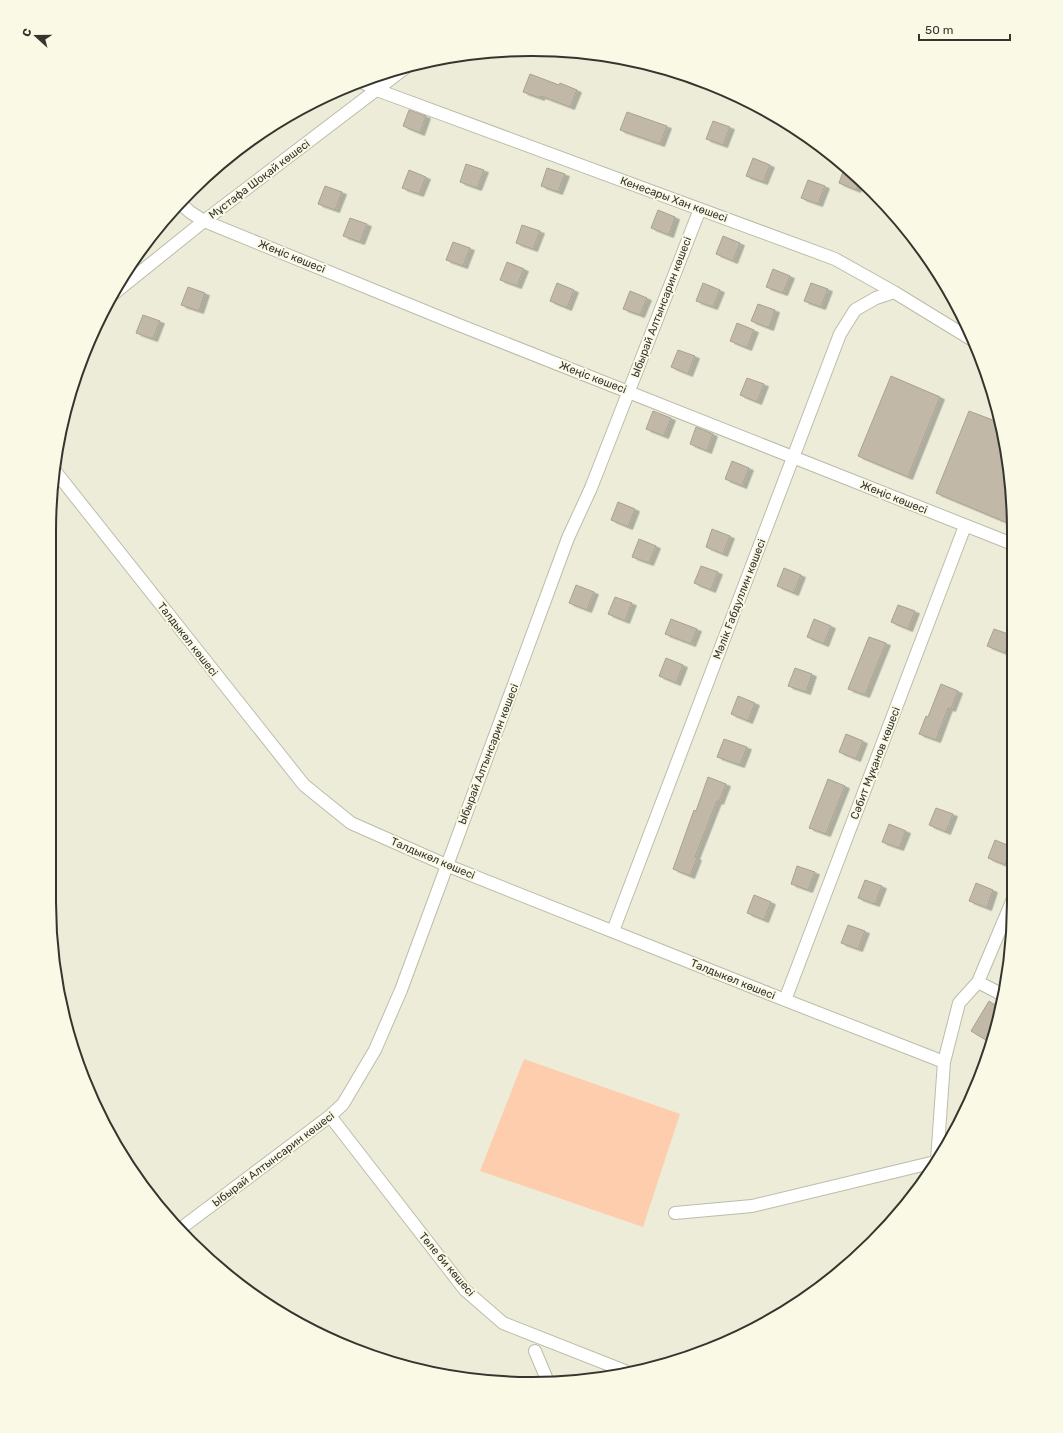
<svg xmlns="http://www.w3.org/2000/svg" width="1063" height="1433" font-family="Rubik,sans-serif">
  <defs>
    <filter id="shadow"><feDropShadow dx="4.5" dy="2.5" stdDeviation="0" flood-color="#0004"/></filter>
  </defs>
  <rect width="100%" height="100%" fill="#ececd9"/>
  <path fill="#fecdad" d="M524 1059 680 1114 643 1227 480 1171Z"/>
  <path fill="#c1b8a8" stroke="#aba192" filter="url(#shadow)" d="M530 74 559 85 560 83 577 90 570 107 541 96 540 98 523 92Z
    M409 110 426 116 420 133 403 126Z
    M627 112 667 126 660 144 620 130Z
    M713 121 730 127 723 145 706 139Z
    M753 158 770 165 763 182 746 176Z
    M466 164 484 170 477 188 460 182Z
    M845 166 860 180 856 190 839 183Z
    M547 168 565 174 558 192 541 186Z
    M409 170 426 177 419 194 402 188Z
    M808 180 825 186 818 204 801 198Z
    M325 186 342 192 335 210 318 204Z
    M658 210 675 217 669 235 651 228Z
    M350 218 367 224 360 242 343 236Z
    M522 225 540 231 533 249 516 243Z
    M723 236 740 243 733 261 716 254Z
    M453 242 470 248 463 266 446 260Z
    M507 262 524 269 517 286 500 280Z
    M773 269 790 276 783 293 766 287Z
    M557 283 574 290 567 308 550 301Z
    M703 283 720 290 713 307 696 301Z
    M811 283 828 289 821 307 804 301Z
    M188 287 205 293 199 311 181 305Z
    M630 291 647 298 640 315 623 309Z
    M758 304 775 310 769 328 751 321Z
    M143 315 160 321 153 339 136 333Z
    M737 323 754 330 747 348 730 341Z
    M678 350 695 356 688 374 671 367Z
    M891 376 940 397 908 477 858 456Z
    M747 378 764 384 757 402 740 395Z
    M653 411 671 418 664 436 646 429Z
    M969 411 998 422 1010 468V524L936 493Z
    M696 427 713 434 707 451 690 444Z
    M732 461 749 468 742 486 725 479Z
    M618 502 635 509 628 527 611 520Z
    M712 529 730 536 723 554 706 547Z
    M639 539 656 546 649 563 632 557Z
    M701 566 718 572 711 590 694 583Z
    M784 568 801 575 794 593 777 586Z
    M576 585 594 592 587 610 569 603Z
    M615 597 632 603 625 621 608 614Z
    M898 605 915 611 908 629 891 622Z
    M671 619 697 629 691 644 665 634Z
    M814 619 831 626 824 644 807 637Z
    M994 629 1011 635 1005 653 987 646Z
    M869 637 886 643 865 695 848 689Z
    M666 658 683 665 676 683 659 676Z
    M795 668 812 674 806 692 788 686Z
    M941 684 958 691 951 709 948 708 936 740 919 734 926 716 928 717Z
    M738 696 755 703 748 721 731 714Z
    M846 734 863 741 856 759 839 752Z
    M724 739 747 747 740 765 717 757Z
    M708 777 726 784 719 802 717 801 695 857 697 858 690 876 673 869 694 810 696 811Z
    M828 779 845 786 826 834 809 828Z
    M936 808 953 814 946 832 929 825Z
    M889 824 906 831 899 848 882 842Z
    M995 840 1012 847 1005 865 988 858Z
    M797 866 815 872 808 890 791 884Z
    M865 880 882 886 875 904 858 898Z
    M976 883 993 890 987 908 969 901Z
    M754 895 771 902 764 920 747 913Z
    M848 925 865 931 858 949 841 943Z
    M989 1001 998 1007 991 1043 971 1031Z"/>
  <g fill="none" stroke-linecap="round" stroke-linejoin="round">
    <defs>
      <path id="minor" d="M362 82 377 90 835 259 894 292 974 341
        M180 203 190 212 204 221 454 323 1010 543
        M112 295 204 221 409 65
        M55 471 304 785 351 823 446 865 785 1000 944 1062
        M613 931 840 334 855 310 876 298 894 292
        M978 982 1001 994
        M785 1000 965 526
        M330 1116 465 1290 503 1323 625 1371
        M937 1160 944 1062 959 1003 978 982 1013 899
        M675 1213 752 1206 935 1162
        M180 1229 330 1116 343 1104 375 1050 401 990 568 538 591 488 700 209
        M535 1351 548 1382"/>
    </defs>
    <use href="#minor" stroke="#bcbcaa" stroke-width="14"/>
    <use href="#minor" stroke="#fff" stroke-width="12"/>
  </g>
  <g text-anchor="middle" stroke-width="4" stroke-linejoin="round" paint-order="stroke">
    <g font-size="11" fill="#35342d" stroke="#faf9e6">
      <text transform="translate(259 179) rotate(-37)" y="4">Мұстафа Шоқай көшесі</text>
      <text transform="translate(674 199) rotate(20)" y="4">Кенесары Хан көшесі</text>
      <text transform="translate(292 256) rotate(22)" y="4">Жеңіс көшесі</text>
      <text transform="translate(661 307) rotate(-69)" y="4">Ыбырай Алтынсарин көшесі</text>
      <text transform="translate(593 377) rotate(21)" y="4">Жеңіс көшесі</text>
      <text transform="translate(894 497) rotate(22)" y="4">Жеңіс көшесі</text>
      <text transform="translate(739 599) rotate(-69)" y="4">Мәлік Ғабдуллин көшесі</text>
      <text transform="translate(188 639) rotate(52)" y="4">Талдыкөл көшесі</text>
      <text transform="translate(488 754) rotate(-69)" y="4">Ыбырай Алтынсарин көшесі</text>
      <text transform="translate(875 763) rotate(-69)" y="4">Сәбит Мұқанов көшесі</text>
      <text transform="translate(433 858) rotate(23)" y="4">Талдыкөл көшесі</text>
      <text transform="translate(733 979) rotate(22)" y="4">Талдыкөл көшесі</text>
      <text transform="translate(273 1159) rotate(-37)" y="4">Ыбырай Алтынсарин көшесі</text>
      <text transform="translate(447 1264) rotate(50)" y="4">Төле би көшесі</text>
    </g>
  </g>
  <path d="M0 0H1063V1433H0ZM531 56H532A475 475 0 0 1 1007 531V902A475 475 0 0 1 532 1377H531A475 475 0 0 1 56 902V531A475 475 0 0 1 531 56Z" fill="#faf9e6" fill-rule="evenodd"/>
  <path fill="none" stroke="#35342d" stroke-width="2" d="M531 56H532A475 475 0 0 1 1007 531V902A475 475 0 0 1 532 1377H531A475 475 0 0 1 56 902V531A475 475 0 0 1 531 56Z"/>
  <g transform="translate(36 36) rotate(291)" stroke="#faf9e6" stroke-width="3" paint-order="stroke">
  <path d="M0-3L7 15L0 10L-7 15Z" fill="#35342d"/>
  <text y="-6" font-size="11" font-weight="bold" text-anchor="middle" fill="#35342d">С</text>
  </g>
  <path d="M919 34v6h91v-6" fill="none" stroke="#35342d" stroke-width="2"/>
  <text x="925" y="34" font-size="12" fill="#35342d" stroke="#faf9e6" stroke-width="3" paint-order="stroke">50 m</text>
</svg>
